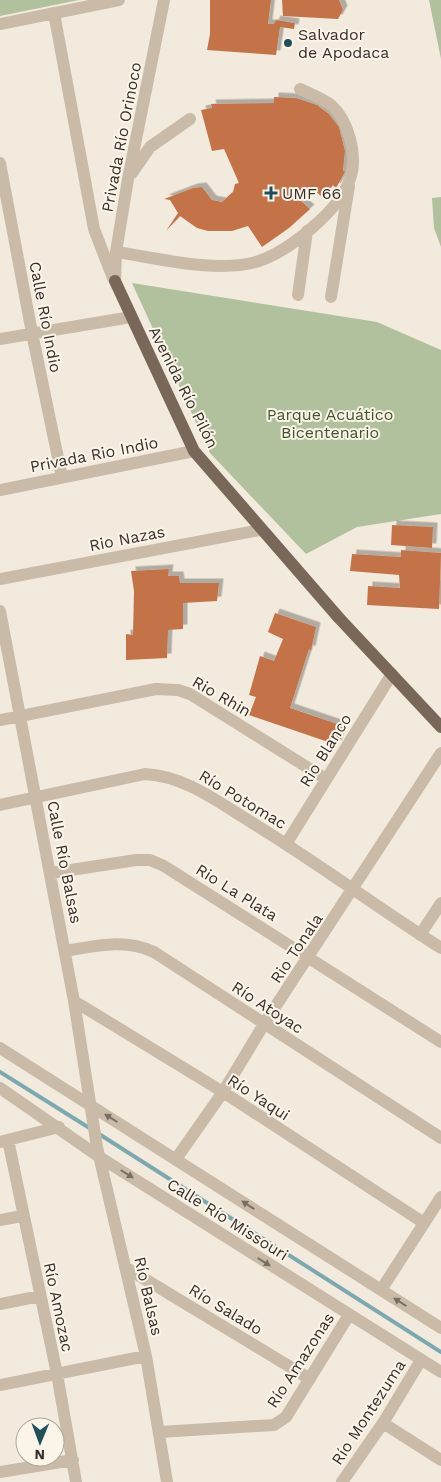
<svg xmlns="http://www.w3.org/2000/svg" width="441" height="1482" font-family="'Work Sans',sans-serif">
  <defs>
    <filter id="shadow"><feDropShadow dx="4.5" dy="-4.5" stdDeviation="0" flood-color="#0004"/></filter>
  </defs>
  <rect width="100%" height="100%" fill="#f2eadd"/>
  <path fill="#b1c19d" d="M0 0H79L0 16Z
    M429 0H441V59Z
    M441 197V247L434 228 432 198Z
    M132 283 377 322 441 350V514L357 527 306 554 210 453Z"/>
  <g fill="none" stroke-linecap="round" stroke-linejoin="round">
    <path stroke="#7ca8af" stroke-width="4" d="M0 1072 91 1129
      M99 1134 441 1352"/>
  </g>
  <path fill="#c47349" filter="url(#shadow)" d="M210 0H271L268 24H274L276 20 295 23 294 29 280 27 276 55 207 50 210 34Z
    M282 0H339L343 10 338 19 283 16Z
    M274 97 296 98 317 105 329 114 339 127 345 151 343 170 345 172 336 188 333 185 322 197 312 188 300 200 310 209 289 228 262 247 248 226 232 231H208L197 228 180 216 166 231 178 213 170 200 164 199 193 188 202 187 212 200 222 202 233 192 235 184 239 183 224 149 212 151 201 110 212 108 211 104 274 103Z
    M392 525 433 527 432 548 391 545Z
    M401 550 441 553 439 609 367 605 368 586 400 588 399 575 350 571 352 554 401 557Z
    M169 569 168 576H179L180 583H219L217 601 183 603V629L168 630 167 658 126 660V634L133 635 134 591 131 571Z
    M275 613 316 627 311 651 309 649 290 708 343 726 337 745 249 715 256 697 249 695 260 656 274 661 283 639 268 632Z"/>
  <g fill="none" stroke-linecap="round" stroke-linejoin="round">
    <path stroke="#cabba9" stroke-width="12" d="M54 13 94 229 113 278
      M0 24 119 0
      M0 163 32 333 62 477
      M132 173 150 147 190 119
      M116 252C158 258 218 274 259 261 289 251 340 210 350 179 358 156 349 121 331 105 321 98 311 94 300 89
      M115 281 116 252 128 179 164 0
      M298 295 307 231
      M331 297 349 186
      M0 339 131 317
      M0 490 194 451
      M0 579 260 530
      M0 611 74 1001 97 1147 146 1356 167 1482
      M0 720 156 689 178 690 190 694 326 779
      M0 805 145 774C185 776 218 802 251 822 316 862 377 907 441 948
      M286 844 392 674
      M51 873 136 860H150L164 866 441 1042
      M420 935 441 903
      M65 951C95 946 125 938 154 952L441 1138
      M74 1001 223 1092 424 1223
      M0 1048 441 1328
      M0 1088 101 1158 441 1372
      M8 1140 57 1374 76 1482
      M0 1142 59 1127
      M176 1159 223 1092 264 1024 441 753
      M0 1220 22 1216
      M125 1267 310 1379
      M381 1290 441 1197
      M0 1304 40 1296
      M0 1385 146 1356
      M383 1423 441 1460
      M160 1432 274 1425 286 1417 349 1315
      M0 1472 73 1460
      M342 1482 383 1423 421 1360"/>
    <path stroke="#79685a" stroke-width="12" d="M115 281 194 451 339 618 441 727"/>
  </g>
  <defs><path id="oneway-solid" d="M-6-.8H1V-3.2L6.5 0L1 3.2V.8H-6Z" transform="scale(1.25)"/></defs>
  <g fill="#796e63">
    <use href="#oneway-solid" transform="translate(111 1118) rotate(-148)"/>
    <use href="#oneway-solid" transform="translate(127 1174) rotate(32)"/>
    <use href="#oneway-solid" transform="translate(248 1205) rotate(-147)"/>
    <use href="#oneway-solid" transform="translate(264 1262) rotate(32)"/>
    <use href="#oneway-solid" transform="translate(400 1302) rotate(-148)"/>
  </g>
  <g fill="#1f4f58" stroke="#faf4e9" stroke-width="2">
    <circle cx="288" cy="43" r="5"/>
    <path d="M268.5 185.5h5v5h5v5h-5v5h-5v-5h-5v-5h5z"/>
  </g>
  <g text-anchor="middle" stroke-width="4" stroke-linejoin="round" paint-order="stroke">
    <g font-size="16" fill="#372f29" stroke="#faf4e9" text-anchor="start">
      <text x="298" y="40">Salvador<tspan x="298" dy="18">de Apodaca</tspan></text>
      <text x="282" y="199">UMF 66</text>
    </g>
    <g font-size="16" fill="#372f29" stroke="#faf4e9">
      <text transform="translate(121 137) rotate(-79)" y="6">Privada Río Orinoco</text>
      <text transform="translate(46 317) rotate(79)" y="6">Calle Río Indio</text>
      <text transform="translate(184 387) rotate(63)" y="6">Avenida Río Pilón</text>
      <text transform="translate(94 454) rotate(-11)" y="6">Privada Rio Indio</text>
      <text transform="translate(127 538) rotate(-11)" y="6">Rio Nazas</text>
      <text transform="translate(222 696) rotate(30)" y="6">Rio Rhin</text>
      <text transform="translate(325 750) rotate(-58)" y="6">Rio Blanco</text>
      <text transform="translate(243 799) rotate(31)" y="6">Río Potomac</text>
      <text transform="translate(65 862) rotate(79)" y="6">Calle Río Balsas</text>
      <text transform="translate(237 892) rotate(32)" y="6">Rio La Plata</text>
      <text transform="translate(296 948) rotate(-56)" y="6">Rio Tonala</text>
      <text transform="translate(268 1007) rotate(33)" y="6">Río Atoyac</text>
      <text transform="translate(259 1097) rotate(33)" y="6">Río Yaqui</text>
      <text transform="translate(228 1219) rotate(32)" y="6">Calle Río Missouri</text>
      <text transform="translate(149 1296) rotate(77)" y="6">Río Balsas</text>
      <text transform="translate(59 1307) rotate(78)" y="6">Río Amozac</text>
      <text transform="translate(226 1309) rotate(31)" y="6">Río Salado</text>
      <text transform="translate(300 1360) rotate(-57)" y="6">Río Amazonas</text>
      <text transform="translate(368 1412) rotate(-57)" y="6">Río Montezuma</text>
    </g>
    <g font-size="16" fill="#42552d" stroke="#faf4e9">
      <text x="330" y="420">Parque Acuático<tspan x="330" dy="18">Bicentenario</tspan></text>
    </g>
  </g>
  <g transform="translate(40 1442) rotate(181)"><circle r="24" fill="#faf4e9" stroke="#aca59c"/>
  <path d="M0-4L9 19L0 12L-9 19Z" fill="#1f4f58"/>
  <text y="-8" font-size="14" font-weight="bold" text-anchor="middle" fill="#372f29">N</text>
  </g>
</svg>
